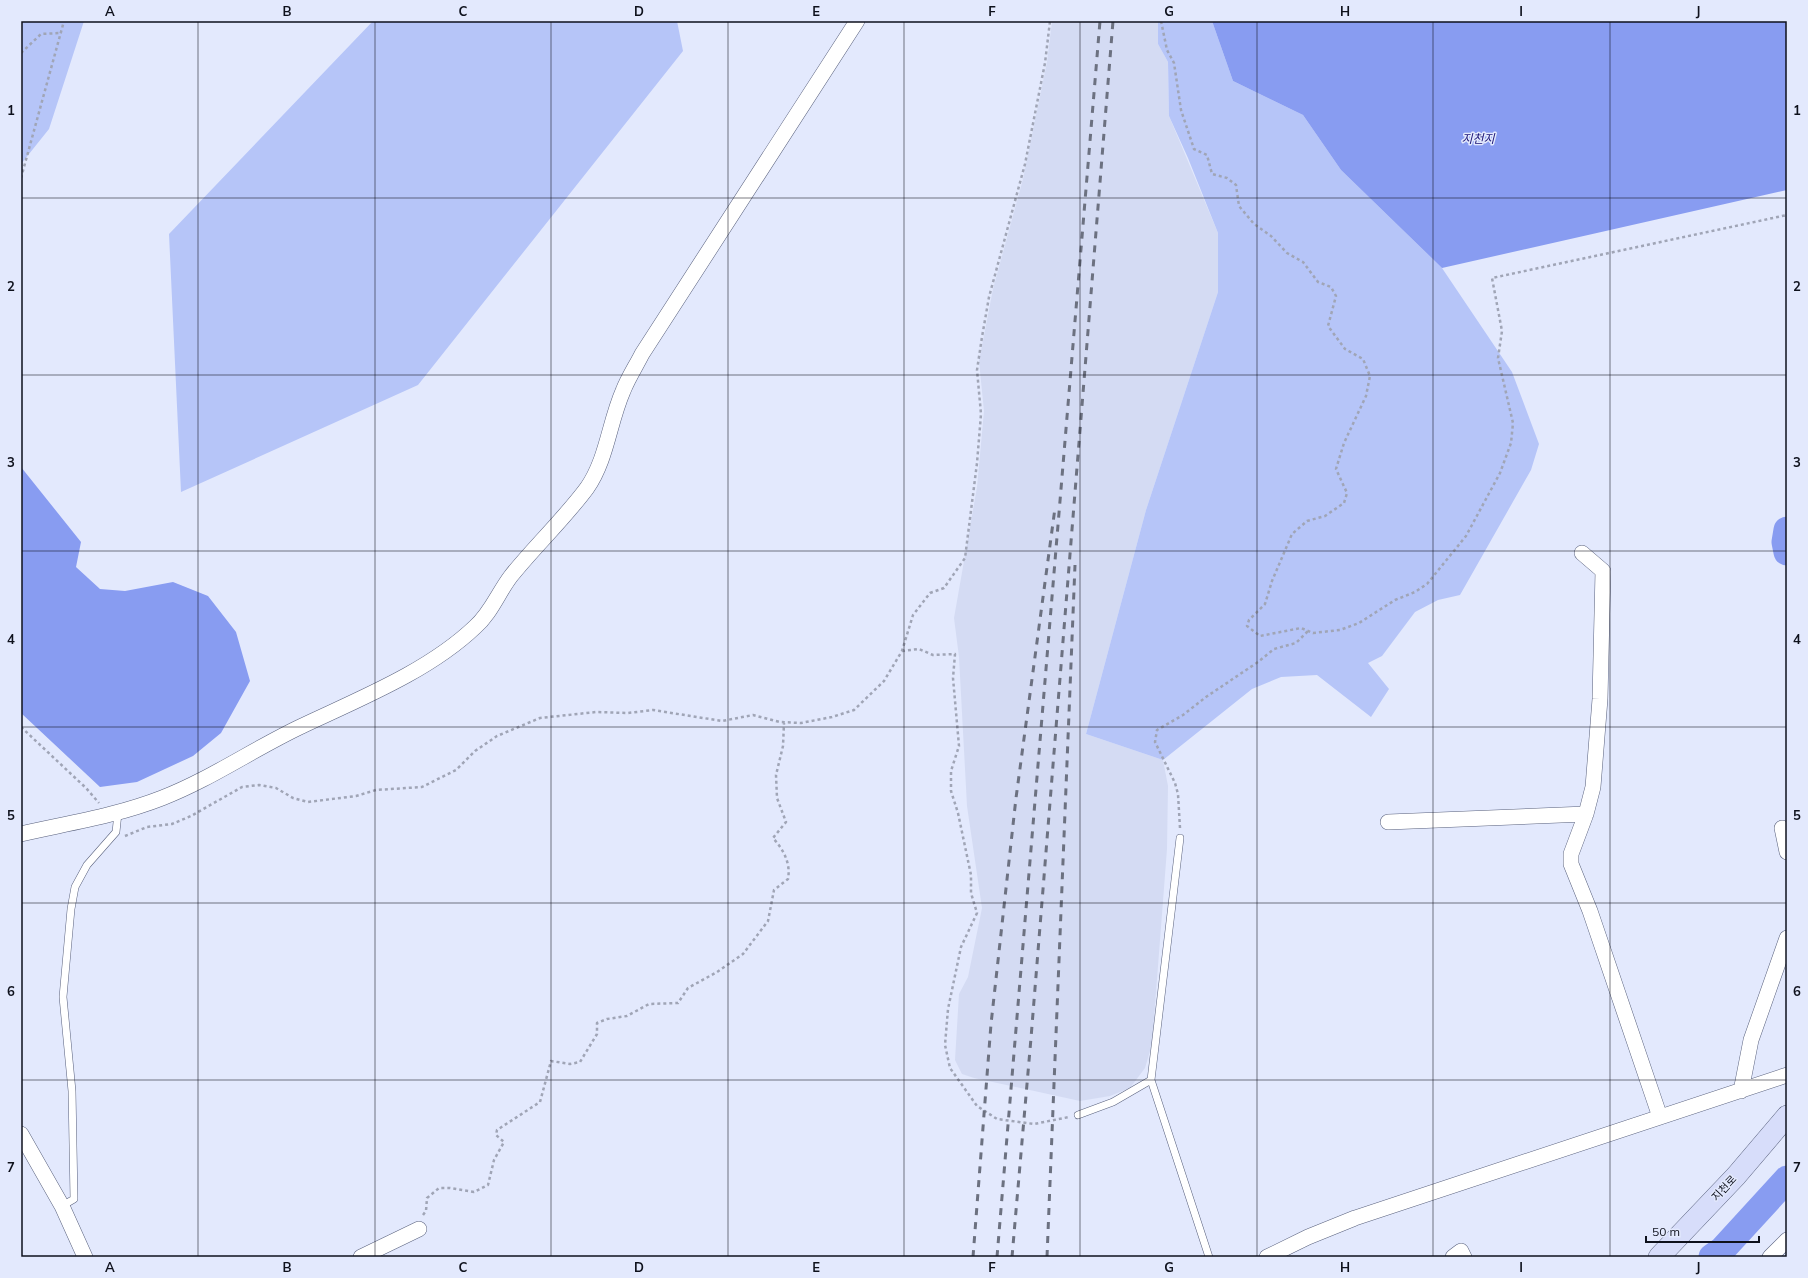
<svg xmlns="http://www.w3.org/2000/svg" width="1808" height="1278" font-family="Mulish,'Noto Sans KR',sans-serif">
  <rect width="100%" height="100%" fill="#e3e9fd"/>
  <path fill="#d4dbf3" d="M1052 21H1158V44L1168 62 1169 116 1218 233V292L1146 510 1086 734 1163 760 1168 786 1167 849 1152 1044 1145 1068 1130 1088 1110 1096 1080 1101 974 1078 962 1074 955 1060 959 994 968 977 982 908 967 806 959 657 954 618 977 487 984 411 979 361 993 289 1023 179 1047 62Z"/>
  <path fill="#b6c5f8" d="M21 21H84L49 129 21 164Z
    M373 21H677L683 51 418 385 181 492 169 234Z
    M1158 21H1212L1233 81 1303 115 1341 170 1442 268 1512 372 1539 444 1531 470 1460 595 1438 600 1415 612 1382 656 1368 663 1389 689 1371 717 1317 675 1281 677 1252 689 1163 760 1086 734 1146 510 1218 292V233L1188 158 1169 116 1168 62 1158 44Z"/>
  <path fill="#889cf1" d="M1212 21H1787V190L1442 268 1341 170 1303 115 1233 81Z
    M21 467 81 542 76 567 100 589 125 591 173 582 208 596 236 632 250 681 221 733 193 756 137 782 100 787 21 713Z"/>
  <g fill="none" stroke-linecap="round" stroke-linejoin="round">
    <path stroke="#889cf1" stroke-width="27" d="M1787 530 1785 542 1787 552
      M1712 1257 1722 1250 1787 1179"/>
    <defs>
      <path id="service" d="M1180 838 1151 1080 1209 1257
        M1078 1115 1113 1102 1151 1080
        M62 1206 74 1199 72 1091 63 997 71 909 75 887 87 865 116 832 118 813"/>
      <path id="minor" d="M1582 553 1603 571 1600 699 1593 787 1586 814 1571 854V864L1590 911 1660 1117
        M1388 822 1586 814
        M1782 828 1787 852
        M21 834C69 823 116 816 162 798 211 779 255 748 302 726 359 699 429 671 475 627 491 613 498 593 511 576 535 546 564 519 587 488 607 459 609 423 623 391 628 378 636 366 642 354L857 21
        M1741 1091 1751 1040 1787 938
        M21 1134 62 1206 85 1257
        M361 1257 419 1229
        M1267 1257 1308 1237 1355 1218 1787 1075
        M1453 1257 1461 1251 1464 1257
        M1770 1257 1787 1240"/>
      <path id="secondary" d="M1659 1257 1736 1176 1787 1116"/>
    </defs>
    <use href="#service" stroke="#59617d" stroke-width="8"/>
    <use href="#minor" stroke="#59617d" stroke-width="16"/>
    <use href="#secondary" stroke="#59617d" stroke-width="22"/>
    <path stroke="#a0a5b6" stroke-width="2.5" stroke-dasharray="3 3" stroke-linecap="butt" d="M1161 21 1167 50 1174 63 1181 110 1194 149 1207 155 1212 174 1227 178 1236 185 1239 206 1254 224 1271 236 1287 253 1303 262 1318 282 1331 287 1336 296 1328 326 1345 349 1363 359 1370 376 1366 396 1344 443 1336 469 1347 493 1344 503 1325 516 1307 521 1292 534 1272 581 1265 604 1249 620 1247 626 1260 636 1301 628 1313 633 1340 630 1359 623 1395 600 1415 592 1427 584 1466 536 1500 473 1511 443 1513 423 1498 358 1502 331 1492 278 1787 215
      M21 53 41 34 60 33
      M21 178 64 21
      M902 651 919 649 933 655 955 654 953 678 959 746 951 771V791L958 813 971 875V893L977 913 961 947 948 1009 945 1045 950 1068 977 1106 997 1119 1034 1124 1069 1117
      M21 727 86 788 99 803
      M1180 828 1178 794 1175 783 1155 742 1157 730 1183 715 1206 697 1258 662 1274 649 1296 643 1308 631
      M125 836 147 827 172 824 191 816 242 787 259 785 276 788 293 798 308 802 356 796 376 790 422 787 456 770 475 751 497 736 540 718 596 712 628 713 653 710 722 721 753 715 780 722 801 723 832 717 854 710 884 681 902 651 913 615 930 593 944 588 965 558 977 463 981 414 977 370 982 337 989 297 1025 164 1045 63 1050 21
      M423 1215 426 1211 427 1198 439 1188H450L474 1192 488 1185 494 1160 504 1142 496 1135 497 1130 540 1102 551 1061 570 1064 580 1062 597 1034V1023L607 1019 627 1016 649 1004 678 1003 688 988 717 972 743 954 768 921 774 890 788 879C791 863 783 849 773 838L786 822 777 798 776 775 783 746 784 723"/>
    <use href="#service" stroke="#fff" stroke-width="7"/>
    <use href="#minor" stroke="#fff" stroke-width="15"/>
    <use href="#secondary" stroke="#d7ddfa" stroke-width="21"/>
    <path stroke="#6c7180" stroke-width="3" stroke-dasharray="7 7" stroke-linecap="butt" d="M973 1257 991 1024 1016 798 1055 508
      M997 1257 1100 21
      M1012 1257 1031 1038 1113 21
      M1047 1257 1075 565"/>
  </g>
  <path fill="none" stroke="#0e111c" stroke-width="1" stroke-opacity="0.55" d="M198 21V1257M375 21V1257M551 21V1257M728 21V1257M904 21V1257M1080 21V1257M1257 21V1257M1433 21V1257M1610 21V1257M21 198H1787M21 375H1787M21 551H1787M21 727H1787M21 903H1787M21 1080H1787"/>
  <g text-anchor="middle" stroke-width="3" stroke-linejoin="round" paint-order="stroke">
    <g font-size="11" fill="#0e111c" stroke="#e3e9fd">
      <text transform="translate(1724 1188) rotate(-47)" y="4">지천로</text>
    </g>
    <g font-size="12" font-style="italic" fill="#181174" stroke="#e3e9fd">
      <text x="1478" y="143">지천지</text>
    </g>
  </g>
  <rect width="1808" height="1278" fill="none" stroke="#e3e9fd" stroke-width="44"/>
  <path d="M1646 1236v6h113v-6" fill="none" stroke="#0e111c" stroke-width="2"/>
  <text x="1652" y="1236" font-size="12" fill="#0e111c" stroke="#e3e9fd" stroke-width="3" paint-order="stroke">50 m</text>
  <rect x="22" y="22" width="1764" height="1234" fill="none" stroke="#0e111c" stroke-width="1.5"/>
  <g font-size="13" text-anchor="middle" font-weight="bold" fill="#0e111c">
    <text x="110" y="16">A</text>
    <text x="287" y="16">B</text>
    <text x="463" y="16">C</text>
    <text x="639" y="16">D</text>
    <text x="816" y="16">E</text>
    <text x="992" y="16">F</text>
    <text x="1169" y="16">G</text>
    <text x="1345" y="16">H</text>
    <text x="1521" y="16">I</text>
    <text x="1698" y="16">J</text>
    <text x="11" y="115">1</text>
    <text x="1797" y="115">1</text>
    <text x="11" y="291">2</text>
    <text x="1797" y="291">2</text>
    <text x="11" y="467">3</text>
    <text x="1797" y="467">3</text>
    <text x="11" y="644">4</text>
    <text x="1797" y="644">4</text>
    <text x="11" y="820">5</text>
    <text x="1797" y="820">5</text>
    <text x="11" y="996">6</text>
    <text x="1797" y="996">6</text>
    <text x="11" y="1172">7</text>
    <text x="1797" y="1172">7</text>
    <text x="110" y="1272">A</text>
    <text x="287" y="1272">B</text>
    <text x="463" y="1272">C</text>
    <text x="639" y="1272">D</text>
    <text x="816" y="1272">E</text>
    <text x="992" y="1272">F</text>
    <text x="1169" y="1272">G</text>
    <text x="1345" y="1272">H</text>
    <text x="1521" y="1272">I</text>
    <text x="1698" y="1272">J</text>
  </g>
</svg>
